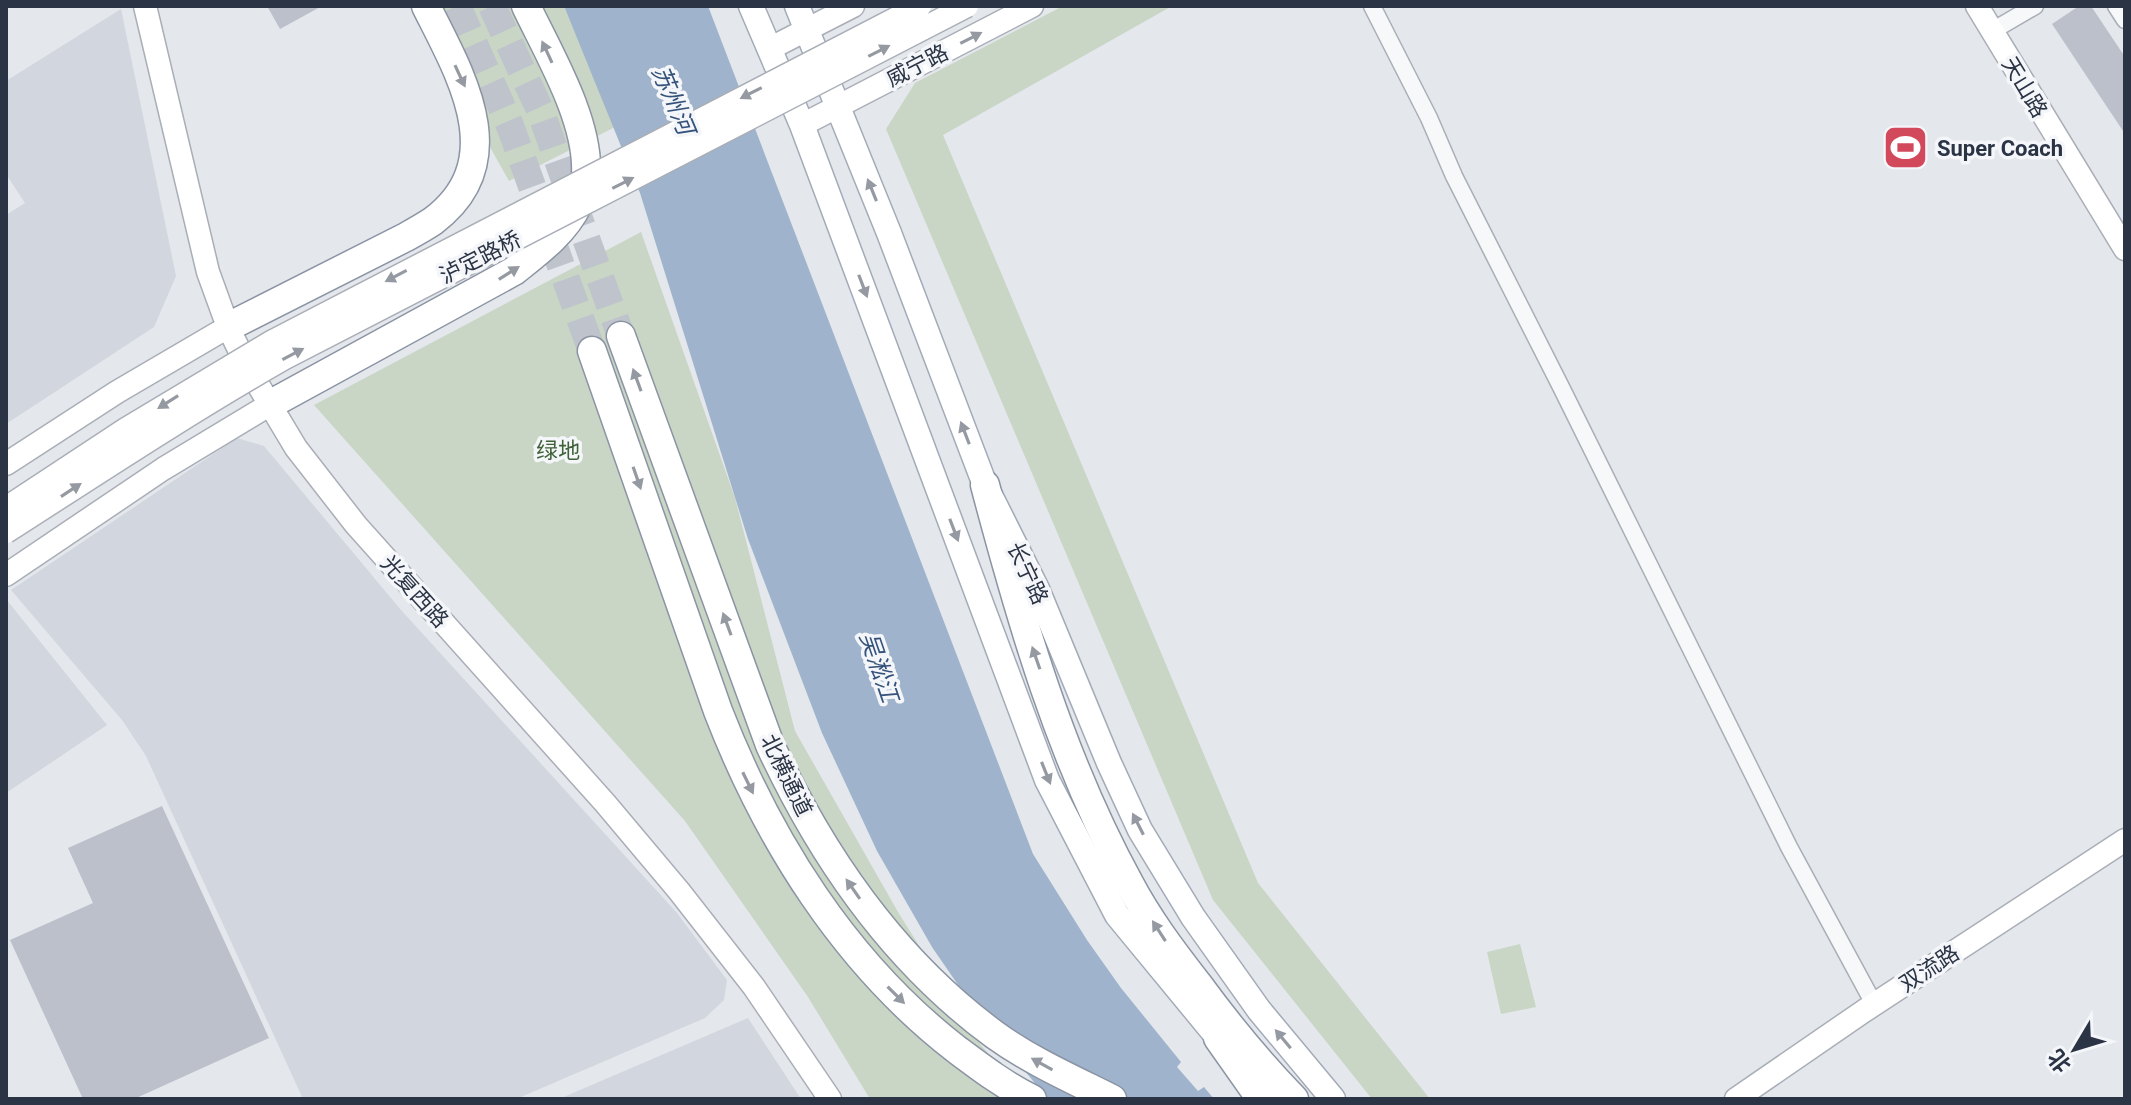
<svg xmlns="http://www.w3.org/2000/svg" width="2131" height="1105" font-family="Roboto,'Noto Sans SC',sans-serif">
  <rect width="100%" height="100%" fill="#e4e7ec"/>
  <path fill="#d2d6de" d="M121 9 176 276 154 327 6 424V215L25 203 6 174V81Z
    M237 438 264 446 401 610 677 913 727 980 724 1000 705 1018 516 1099H303L146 756 122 720 11 590Z
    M6 599 107 725 6 793Z
    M748 1018 801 1099H559Z"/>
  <path fill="#c9d6c5" d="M411 6H564L615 127 509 181Z
    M1063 6H1172L943 135 1258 883 1430 1099H1372L1213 900 886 129 915 83Z
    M641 232 735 498 795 731 898 912 981 1045 1026 1099H870L808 997 685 821 314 405Z
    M1520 944 1536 1007 1501 1014 1487 952Z"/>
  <path fill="#9fb4cc" d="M564 6H708L1033 854 1087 940 1121 988 1181 1062 1177 1067 1198 1091 1204 1087 1214 1099H1048L978 1014 932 947 877 851 822 733 748 539 640 193Z"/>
  <path fill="#bbc0ca" d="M267 6H322L280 29Z
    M2079 6H2091L2125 57V134L2052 24Z
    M162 806 269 1038 134 1099H83L10 940 93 903 68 848Z"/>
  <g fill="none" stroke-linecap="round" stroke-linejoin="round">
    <path stroke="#bfc3cb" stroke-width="28" stroke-dasharray="28 14" stroke-linecap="butt" d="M457 6 509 123 592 351
      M492 6 540 110 621 336"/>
    <defs>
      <path id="street" d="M1372 6 1429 118 1454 176 1561 387 1789 847 1874 1004
        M2116 6 2125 20
        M1992 31 2035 6"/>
      <path id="secondary" d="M145 6 208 272 228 327 248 368 296 448 356 525 605 803 679 891 754 987 830 1099
        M1977 6 2125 249
        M769 49 853 6
        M802 125 1032 6
        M6 464 117 392 228 327
        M6 575 163 469 269 405
        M1736 1099 1864 1011 2125 840"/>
      <path id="primary" d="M751 6 802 125 1047 780 1117 915 1229 1051
        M797 6 889 233 985 485 1037 589 1109 763 1140 830 1193 917 1259 1010 1333 1099"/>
      <path id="highway" d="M228 327 406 237C415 232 424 227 433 221 513 161 460 74 426 6
        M621 336 770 745C822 857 894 961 995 1035 1031 1061 1072 1079 1112 1099
        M592 351 718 711C768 840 845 963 956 1049 980 1067 1005 1086 1032 1099
        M269 405 514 271C538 252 565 232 578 204 581 195 586 183 586 174 589 121 549 54 526 6
        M985 485C1021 621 1061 759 1129 883 1148 919 1172 951 1197 983 1227 1024 1259 1063 1294 1099
        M1218 1038 1261 1099"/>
    </defs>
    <use href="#street" stroke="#a9aeb7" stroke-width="19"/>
    <use href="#secondary" stroke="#a9aeb7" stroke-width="25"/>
    <use href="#primary" stroke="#a3abb8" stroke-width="27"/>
    <use href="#highway" stroke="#8b94a3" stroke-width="31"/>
    <use href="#street" stroke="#f7f8fa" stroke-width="16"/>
    <use href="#secondary" stroke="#fff" stroke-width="22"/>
    <use href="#primary" stroke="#fff" stroke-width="24"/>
    <use href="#highway" stroke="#fff" stroke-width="28"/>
    <defs>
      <path id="secondary-bridge" d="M6 508 126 429 273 341 920 6
        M6 532C98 473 190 412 285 358L967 6"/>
    </defs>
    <use href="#secondary-bridge" stroke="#a9aeb7" stroke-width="25" stroke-linecap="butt"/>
    <use href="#secondary-bridge" stroke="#fff" stroke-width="22"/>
  </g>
  <defs><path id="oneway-solid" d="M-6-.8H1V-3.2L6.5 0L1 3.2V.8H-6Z" transform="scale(2)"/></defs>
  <g fill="#959aa2">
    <use href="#oneway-solid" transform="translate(971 38) rotate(-27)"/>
    <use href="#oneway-solid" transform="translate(879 51) rotate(-27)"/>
    <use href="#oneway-solid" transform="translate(547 52) rotate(-115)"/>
    <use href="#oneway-solid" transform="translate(460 76) rotate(65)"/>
    <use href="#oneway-solid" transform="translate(751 93) rotate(153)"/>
    <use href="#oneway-solid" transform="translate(623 183) rotate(-27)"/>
    <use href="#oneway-solid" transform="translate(872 190) rotate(-112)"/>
    <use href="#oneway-solid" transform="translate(509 273) rotate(-32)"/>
    <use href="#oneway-solid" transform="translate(396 276) rotate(152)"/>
    <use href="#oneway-solid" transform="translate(863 286) rotate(69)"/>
    <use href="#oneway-solid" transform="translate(293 354) rotate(-28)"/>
    <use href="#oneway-solid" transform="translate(637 380) rotate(-110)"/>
    <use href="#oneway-solid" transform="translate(168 402) rotate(148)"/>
    <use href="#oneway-solid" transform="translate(965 433) rotate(-111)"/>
    <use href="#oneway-solid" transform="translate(637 478) rotate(71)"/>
    <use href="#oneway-solid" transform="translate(71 490) rotate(-33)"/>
    <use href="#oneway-solid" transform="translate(954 530) rotate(69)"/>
    <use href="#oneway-solid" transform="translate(727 624) rotate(-110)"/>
    <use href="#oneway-solid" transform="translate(1036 658) rotate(-109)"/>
    <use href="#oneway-solid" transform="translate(1046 773) rotate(68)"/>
    <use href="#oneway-solid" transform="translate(748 783) rotate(64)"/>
    <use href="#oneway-solid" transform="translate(1138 824) rotate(-117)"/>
    <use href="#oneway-solid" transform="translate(853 889) rotate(-125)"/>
    <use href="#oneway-solid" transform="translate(1159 931) rotate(-123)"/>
    <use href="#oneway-solid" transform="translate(896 995) rotate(45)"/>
    <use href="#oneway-solid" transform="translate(1283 1039) rotate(-130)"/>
    <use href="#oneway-solid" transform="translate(1042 1064) rotate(-151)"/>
  </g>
  <defs>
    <symbol id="stadium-square" viewBox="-11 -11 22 22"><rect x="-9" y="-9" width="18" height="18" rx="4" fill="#d1495b" stroke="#f4f6f9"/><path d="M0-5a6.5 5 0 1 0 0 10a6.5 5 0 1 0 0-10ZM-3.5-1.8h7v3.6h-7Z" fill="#fff"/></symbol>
  </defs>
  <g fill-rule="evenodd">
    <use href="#stadium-square" x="1880" y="122" width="51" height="51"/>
  </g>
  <g text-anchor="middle" stroke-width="7" stroke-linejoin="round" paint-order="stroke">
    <g font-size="22" fill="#2b3445" stroke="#f4f6f9">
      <text transform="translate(917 65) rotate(-27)" y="8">威宁路</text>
      <text transform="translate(2025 87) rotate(59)" y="8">天山路</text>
      <text transform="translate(480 257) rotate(-27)" y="8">泸定路桥</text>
      <text transform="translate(1028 573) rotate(65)" y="8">长宁路</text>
      <text transform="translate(415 591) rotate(48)" y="8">光复西路</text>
      <text transform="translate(787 775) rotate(64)" y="8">北横通道</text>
      <text transform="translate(1929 968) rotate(-33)" y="8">双流路</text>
    </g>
    <g font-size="22" font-weight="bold" fill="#2b3445" stroke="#f4f6f9" text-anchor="start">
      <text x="1937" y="156">Super Coach</text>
    </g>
    <g font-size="22" fill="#3f6138" stroke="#f4f6f9">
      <text x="558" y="458">绿地</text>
    </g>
    <g font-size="24" font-style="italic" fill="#34527a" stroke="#f4f6f9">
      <text transform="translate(673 100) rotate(67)" y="8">苏州河</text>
      <text transform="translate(879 667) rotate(71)" y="8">吴淞江</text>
    </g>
  </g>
  <rect width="2131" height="1105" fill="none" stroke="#2b3445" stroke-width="16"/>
  <g transform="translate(2075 1049) rotate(232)" stroke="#f4f6f9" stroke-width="6" paint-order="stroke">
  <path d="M0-6L14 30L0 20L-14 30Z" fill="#2b3445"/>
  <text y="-12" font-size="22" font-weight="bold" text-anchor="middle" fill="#2b3445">北</text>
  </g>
</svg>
